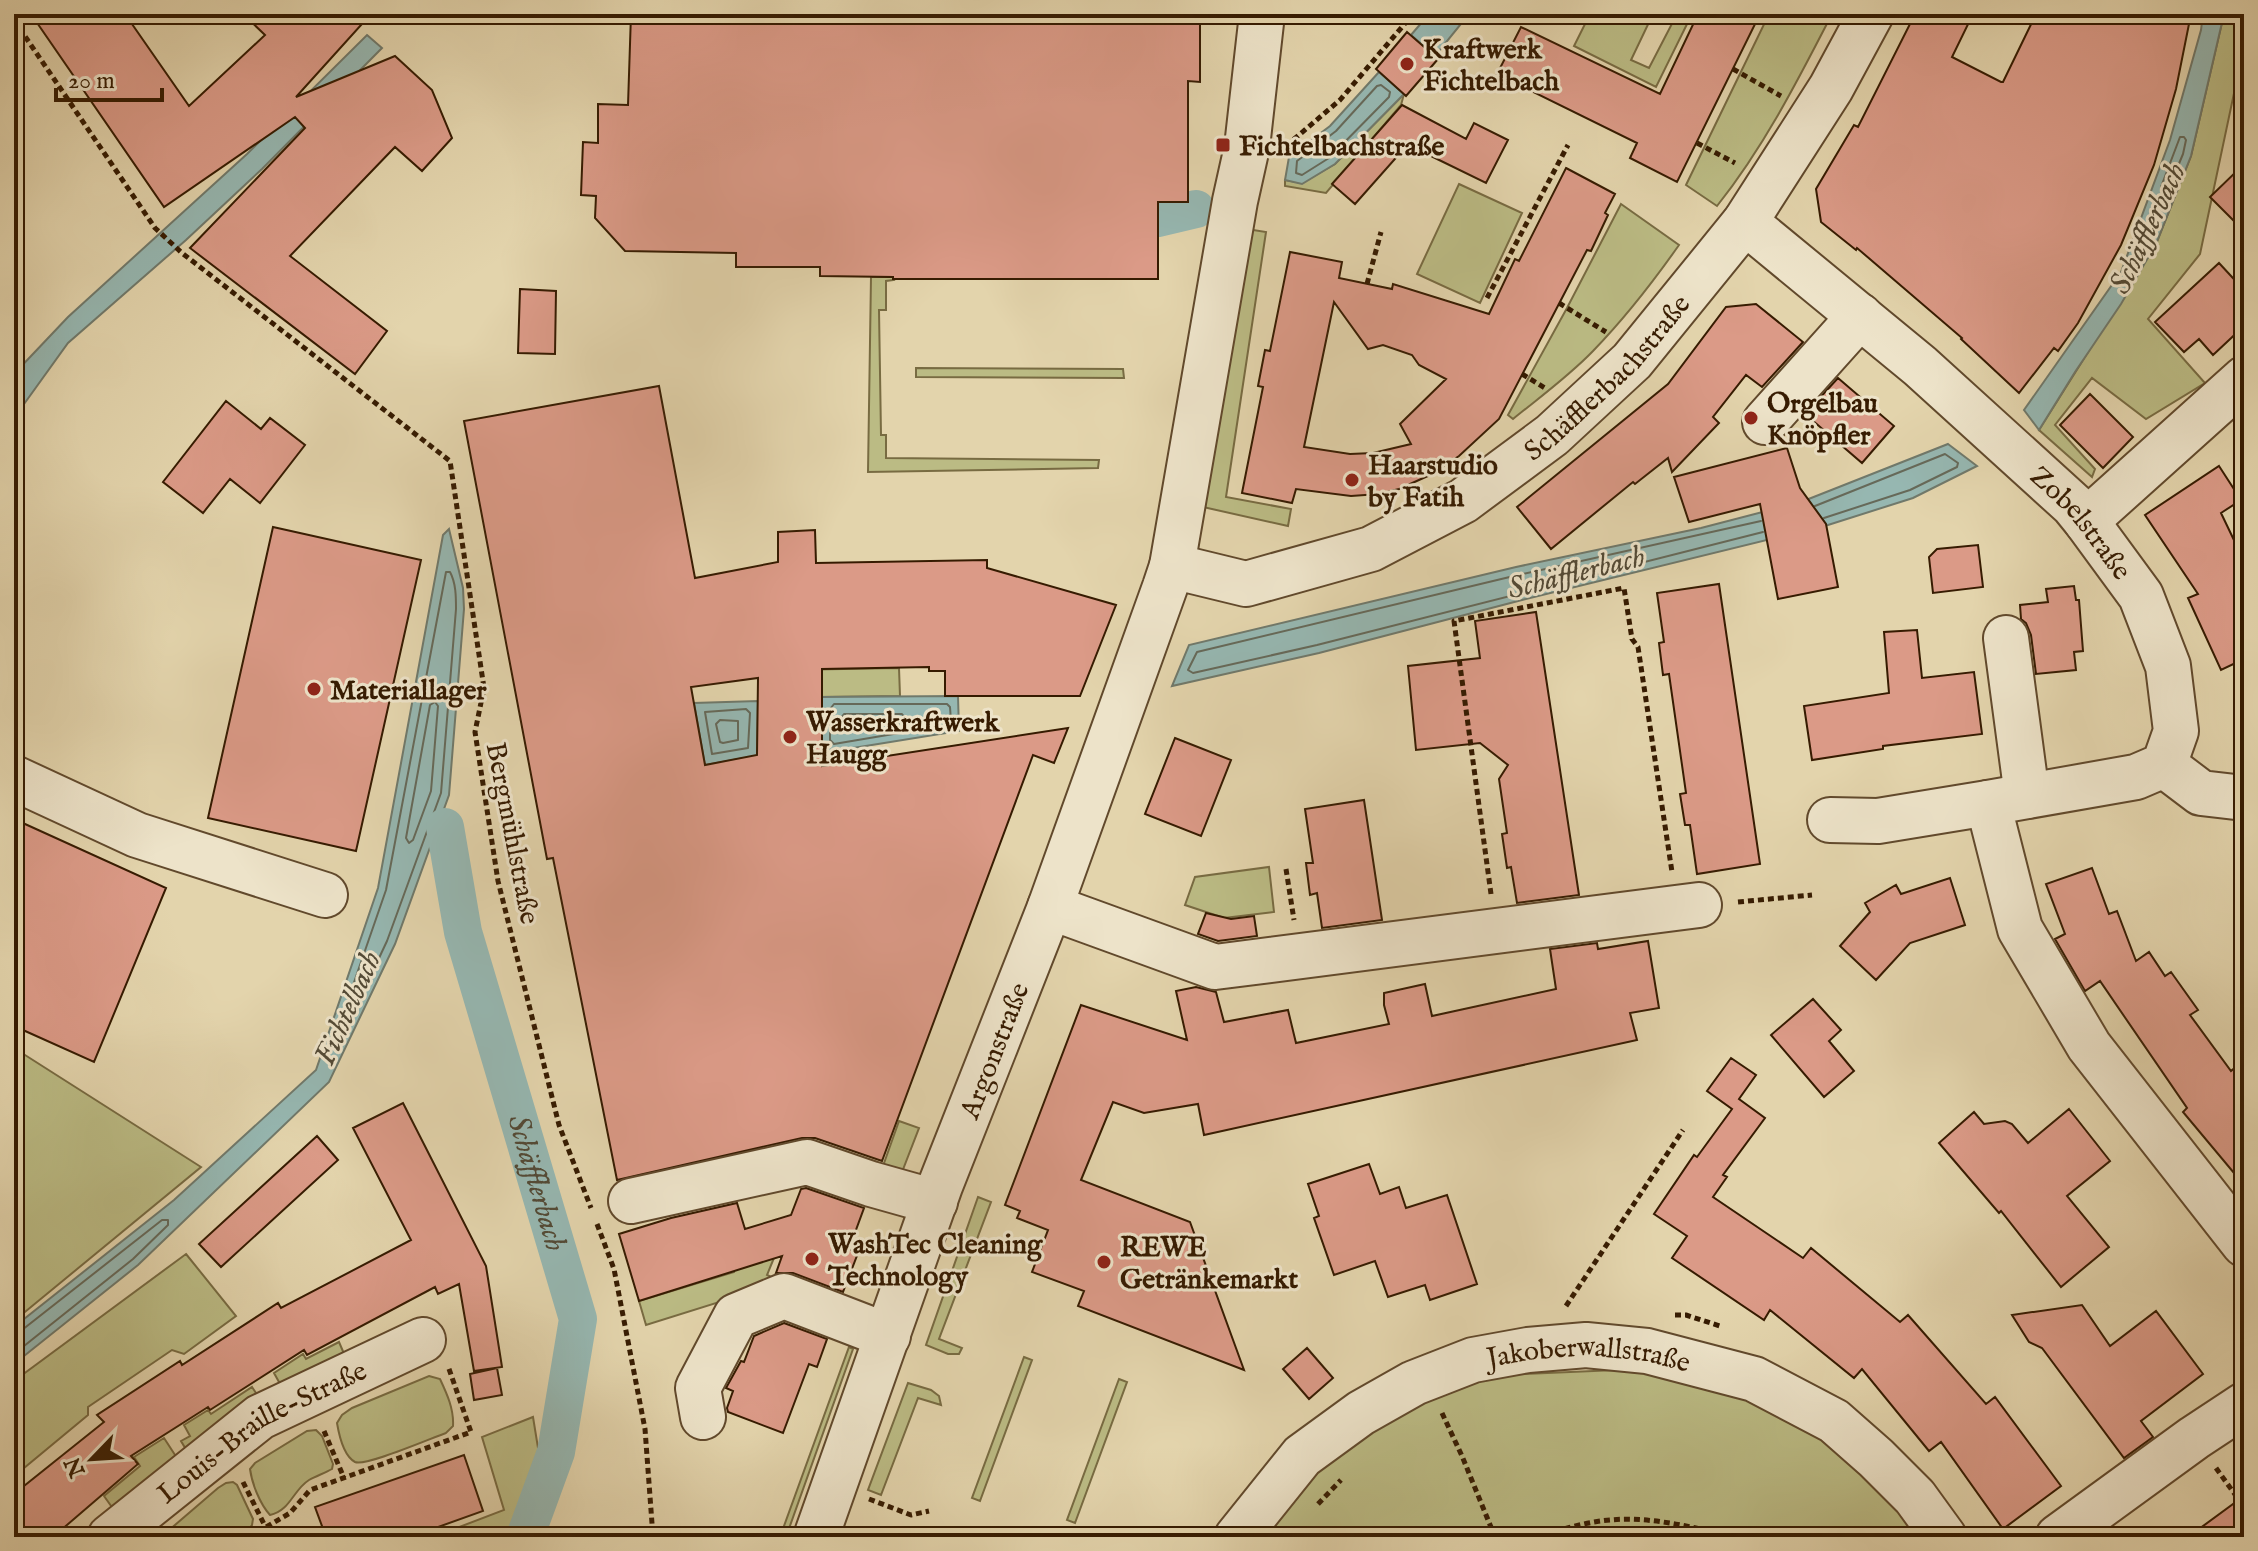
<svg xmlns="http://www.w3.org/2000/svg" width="2258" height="1551" font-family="'IM FELL English',serif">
  <rect width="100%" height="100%" fill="#e3d4ac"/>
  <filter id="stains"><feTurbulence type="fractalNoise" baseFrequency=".0025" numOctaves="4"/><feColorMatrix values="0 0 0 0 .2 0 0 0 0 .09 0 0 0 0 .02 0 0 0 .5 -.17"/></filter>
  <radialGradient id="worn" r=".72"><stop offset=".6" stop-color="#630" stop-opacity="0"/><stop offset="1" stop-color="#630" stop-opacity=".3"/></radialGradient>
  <path fill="#bbbb84" stroke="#786b42" stroke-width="2" d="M1590 14H1653L1631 60 1649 68 1677 14H1692L1656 87 1574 46Z
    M1769 14H1832C1798 80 1764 147 1717 206L1686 185Z
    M2224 14H2244V46L2200 254 2148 319 2205 383 2146 419 2092 378 2055 425 2095 469 2092 477 2039 430 2156 244 2191 156Z
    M1404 94 1401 105 1326 193 1285 186V180L1302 183 1335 164Z
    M1459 184 1522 213 1480 303 1417 274Z
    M1621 204 1679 245C1653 282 1625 318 1593 351 1569 376 1540 397 1513 419L1508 415 1567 308Z
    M1247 229 1266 232 1226 497 1291 509 1288 526 1203 507Z
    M871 277H893L894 280 886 281V310H879L881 435H886V458L1099 460 1098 468 868 472Z
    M916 368 1123 369 1124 378 916 377Z
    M899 668 900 696 821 697 787 670Z
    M1269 867 1274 912 1224 918 1185 905 1195 877Z
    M14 1048 201 1167 14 1321Z
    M899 1121 919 1128 902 1172 883 1166Z
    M978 1197 991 1202 939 1339 962 1348 959 1354H948L926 1345Z
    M776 1253 767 1275 783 1282 646 1325 639 1301 734 1272V1266Z
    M186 1254 236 1316 184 1354 172 1350 88 1407V1415L18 1473 14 1467V1381Z
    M339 1342 348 1363 284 1391 274 1373 303 1354 306 1359Z
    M849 1347 853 1349 786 1537H780Z
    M1024 1357 1032 1360 980 1501 972 1498Z
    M1640 1369 1748 1398 1825 1439 1898 1506 1919 1537H1255L1316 1464 1379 1420 1438 1394 1499 1375Z
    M429 1376 440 1379C447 1394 454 1409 453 1426L446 1433C431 1438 365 1467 355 1462 344 1456 339 1435 337 1423L342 1415 352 1408Z
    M1119 1379 1127 1382 1075 1523 1067 1520Z
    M908 1383 931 1390 939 1396 941 1405 918 1398 881 1495 868 1490Z
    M252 1387 262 1402 187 1451 181 1441 190 1436 184 1425 208 1410 211 1414Z
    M533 1417 539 1454 514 1537H433L504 1510 482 1437Z
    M316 1430 322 1436 333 1464 332 1469C325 1473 316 1476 309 1480 293 1490 290 1511 270 1515 260 1504 252 1484 250 1469L255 1463 307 1431Z
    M164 1438 177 1458 114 1510 104 1496 140 1466 134 1457Z
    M233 1482 237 1485 253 1519 252 1525 248 1530 236 1537H161L218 1488 226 1483Z"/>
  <path fill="#96b7b1" stroke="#70796b" stroke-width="2" d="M1429 14H1469L1435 56 1411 35Z
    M2203 14H2224L2191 156 2156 244 2121 304 2075 372 2039 430 2024 410 2121 272 2170 140 2201 30Z
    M367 35 382 48 262 169 186 240 68 343 14 418V374L68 317 247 154Z
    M1379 72 1404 94 1335 164 1302 184 1285 180 1289 157 1330 126Z
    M1948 444 1977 466 1913 498 1828 525 1522 600 1319 653 1172 686 1189 645 1516 567 1701 528 1801 502Z
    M449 529 463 588 464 609 449 795 395 944 329 1082 138 1265 14 1364V1327L174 1200 316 1070 378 888 443 535Z
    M958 696 959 731 822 753 821 697Z
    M758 701 757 758H744L705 765 694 703Z"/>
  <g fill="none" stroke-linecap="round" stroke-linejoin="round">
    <path stroke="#666959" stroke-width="2" d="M1381 85 1390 92 1389 97 1329 158 1302 175 1296 173 1297 161 1336 131 1377 86Z
      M2180 137H2184L2186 140 2183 154 2168 190 2164 192 2161 187Z
      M1815 506 1945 454 1958 463 1957 467 1910 490 1824 518
      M1761 521 1518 575 1197 652 1188 670 1193 673 1317 645 1763 532
      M446 572H450C456 583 456 597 456 609L441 793 387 941 350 1020 345 1022 342 1017 386 890Z
      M435 702 438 706 431 791 413 840 409 843 406 838 430 705Z
      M834 704H947L950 707 951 721 947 725 834 744 830 740V709Z
      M746 709 750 713 748 748 712 754 705 712Z
      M844 714H902L906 719 902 722 844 732 840 729V719Z
      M720 720 738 721V740L723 743 720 742 716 724Z
      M14 1332 22 1330 162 1220H168V1225L133 1259 14 1354"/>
    <g stroke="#96b7b1" stroke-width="38">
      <path d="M1158 218 1196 209"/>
      <path id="s1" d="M445 827 463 932 578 1319 556 1452 525 1537"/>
    </g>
  </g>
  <path fill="#db9a87" stroke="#361b01" stroke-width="2" fill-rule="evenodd" d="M31 14H125L189 106 265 35 243 14H371L296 97 395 56 432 90 452 138 422 171 395 147 290 256 387 331 355 374 190 248 305 128 295 117 164 207Z
    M631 14H1200V82L1188 81V202H1158V279H893V277L820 276V267H736V253L625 251 595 218 596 196 581 195 583 142 598 143V104L628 105Z
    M1698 14H1760L1677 182 1630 158 1637 143 1497 74 1521 27 1660 94Z
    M1915 14H1973L1952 57 2001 82H2003L2036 14H2191L2176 89 2154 165 2121 245 2078 323 2058 351 2054 348 2019 393 1961 339 1962 338 1857 248 1856 250 1821 222 1816 189 1854 125 1858 127Z
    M1407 32 1438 59 1406 96 1376 69Z
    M1402 105 1466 139 1474 123 1508 140 1486 183 1433 157 1409 143 1355 204 1332 184Z
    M2244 164V231L2210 197Z
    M1566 168 1615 194 1605 213 1608 215 1591 251 1587 250 1499 419 1459 456 1430 475 1399 489 1379 494 1351 496 1296 489 1292 503 1242 493 1263 387 1258 386 1265 350 1270 351 1290 252 1342 262 1339 278 1392 289 1393 284 1489 314 1515 259 1519 261ZM1334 302 1368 349 1383 345 1412 355 1419 365 1446 379 1400 424 1411 444 1373 453 1350 454 1304 447Z
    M2219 263 2244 290V326L2213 355 2199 339 2184 352 2155 322Z
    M520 289 556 291 555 354 518 353Z
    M1756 304 1803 342 1762 387 1746 375 1713 417 1719 423 1672 472 1668 458 1635 484 1633 482 1551 549 1517 507 1668 384 1726 307Z
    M1838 378 1894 426 1862 463 1805 414Z
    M659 386 695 578 778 562V532L815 530 816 563 987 560V568L1116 605 1080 696H945V671H929V667L822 669V766L1068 728 1054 763 1033 755 882 1161 815 1138H802L617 1180 553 858 547 859 464 421ZM758 678 757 755 705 765 691 687Z
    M2090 394 2133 437 2103 468 2060 425Z
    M226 401 261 429 270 418 305 445 260 503 230 479 203 513 163 482Z
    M1787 448 1800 488 1826 524 1838 587 1778 599 1760 504 1689 522 1674 477Z
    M2219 466 2241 500 2221 513 2244 561V659L2221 670 2188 598 2198 594 2145 515Z
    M273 527 421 560 356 851 208 818Z
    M1978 545 1983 587 1933 593 1929 557 1937 549Z
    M1719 584 1760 864 1697 874 1690 825H1685L1680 794 1686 793 1669 674 1663 675 1659 643 1664 642 1657 593Z
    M2074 586 2076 600H2079L2083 651 2074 652 2076 670 2036 674 2031 635 2026 623 2021 619 2020 605 2048 602 2046 589Z
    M1536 612 1579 895 1517 903 1511 867 1507 868 1502 834 1507 833 1499 779 1508 765 1480 743 1416 750 1408 666 1480 658 1475 621Z
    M1917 630 1922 678 1974 672 1982 734 1883 746V749L1812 760 1804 706 1889 693 1884 632Z
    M1175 738 1231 760 1201 836 1145 814Z
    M1364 800 1382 920 1322 928 1317 893 1310 895 1306 863H1313L1305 809Z
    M14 819 166 888 94 1062 14 1026Z
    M2092 868 2109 914 2117 911 2136 961 2149 952 2165 976 2171 972 2198 1010 2190 1015 2231 1071 2244 1060V1185L2183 1112 2187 1108 2100 981 2085 991 2055 939 2065 934 2046 884Z
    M1950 878 1965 925 1910 943 1876 980 1840 946 1870 912 1865 903 1896 885 1901 894Z
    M1206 913 1231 919 1254 916 1257 936 1218 941 1198 934Z
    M1648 941 1659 1008 1630 1013 1637 1040 1204 1135 1198 1104 1144 1113 1113 1102 1081 1180 1190 1222 1244 1370 1078 1306 1084 1291 1032 1272 1048 1230 1017 1218 1020 1211 1005 1205 1081 1005 1187 1040 1176 991 1196 987 1216 992 1224 1022 1288 1010 1296 1043 1389 1024 1384 1005V993L1425 984 1432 1016 1556 989 1550 949 1597 943 1598 949Z
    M1813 999 1841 1030 1829 1041 1854 1071 1824 1097 1771 1035Z
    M1731 1058 1756 1075 1739 1099 1765 1118 1723 1175 1727 1177 1713 1197 1803 1258 1811 1248 1900 1322 1908 1315 1986 1404 1995 1397 2061 1486 2003 1529 1941 1442 1929 1451 1862 1369 1854 1378 1770 1310 1764 1320 1672 1258 1687 1236 1654 1214 1694 1155 1697 1157 1732 1109 1707 1091Z
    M403 1103 486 1266 502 1367 474 1371 459 1284 438 1294 435 1287 307 1355 304 1350 210 1410 208 1407 131 1456 138 1464 53 1537H14V1494L104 1422 97 1415 180 1361 182 1365 278 1303 281 1308 411 1240 353 1128Z
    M2069 1109 2110 1161 2067 1196 2109 1247 2061 1287 2001 1211 1999 1213 1939 1143 1974 1112 1984 1124 2005 1121 2012 1124 2028 1143Z
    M317 1136 338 1160 221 1267 199 1244Z
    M1369 1164 1380 1194 1399 1187 1406 1208 1447 1195 1477 1284 1430 1300 1425 1285 1388 1297 1375 1261 1334 1275 1314 1218 1319 1216 1308 1184Z
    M806 1188 864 1208 849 1249 858 1253 843 1292 793 1273H776L782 1256 639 1301 619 1234 671 1218 737 1203 745 1229 791 1215 801 1189Z
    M2082 1305 2110 1346 2156 1311 2203 1374 2141 1421 2153 1437 2124 1458 2042 1348 2029 1342 2012 1315Z
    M784 1323 827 1339 817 1367 809 1364 783 1433 728 1412 727 1408 733 1391 726 1388 741 1361 744 1362 754 1336Z
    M1307 1348 1333 1378 1309 1399 1283 1369Z
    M497 1368 502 1395 474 1400 470 1374Z
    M464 1455 483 1511 410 1537H326L315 1507Z
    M2244 1496V1537H2188Z"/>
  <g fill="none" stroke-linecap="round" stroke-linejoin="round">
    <defs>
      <g id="minor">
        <path id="s2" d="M1745 222 1920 366 2073 505 2086 521 2141 596 2168 666 2176 731 2164 765 2136 777 1988 803 2020 929 2089 1046 2244 1244"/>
        <path d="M1765 422 1860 316"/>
        <path d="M2086 521 2244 379"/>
        <path id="s3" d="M1172 566 1246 584 1371 549 1463 501 1552 435 1632 361 1745 222 1831 88 1871 14"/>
        <path d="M2006 638 2027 796"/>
        <path d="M2164 765 2201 793 2244 798"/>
        <path d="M14 778 137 835 325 895"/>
        <path d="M1830 820 1878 821 1988 803"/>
        <path d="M1050 907 1215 967 1699 905"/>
        <path d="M631 1201 807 1162 871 1184 935 1202"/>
        <path d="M703 1417 698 1388 736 1316 784 1296 888 1336"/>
        <path id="s4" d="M110 1537 260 1417 423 1340"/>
        <path id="s5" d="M816 1537 940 1186 1050 907 1165 587 1172 566 1235 201 1247 147 1262 14"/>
        <path id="s6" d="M1237 1537 1302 1456 1361 1413 1414 1383 1473 1360 1528 1350 1586 1345 1647 1351 1754 1379 1834 1421 1876 1458 1915 1497 1944 1537"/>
        <path d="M2058 1537 2194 1438 2244 1405"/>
      </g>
    </defs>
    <use href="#minor" stroke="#61492c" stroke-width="48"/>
    <path stroke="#361b01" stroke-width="5" stroke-dasharray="6 4" stroke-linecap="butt" d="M14 20 155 228 182 253 450 461 484 688 475 732 498 881 559 1125 591 1208
      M1733 69 1781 96
      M1697 143 1735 163
      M1286 146 1340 100 1413 14
      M1367 284 1381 232
      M1487 298 1568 145
      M1559 303 1606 332
      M1522 374 1545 388
      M1286 869 1294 920
      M1491 894 1454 621 1624 588 1632 639 1638 647 1672 872
      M1738 902 1812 895
      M597 1224 614 1269 645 1429 653 1537
      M1566 1306 1683 1130
      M1675 1315H1686L1723 1327
      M1442 1413 1462 1456 1495 1537
      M324 1431 344 1478
      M2216 1468 2239 1500
      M243 1482 266 1528
      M869 1499 911 1515 929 1511
      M1318 1504 1341 1480
      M54 1536V1537
      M249 1537 290 1513 310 1490 471 1432 448 1366
      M1536 1537C1560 1530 1585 1522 1610 1520 1652 1516 1695 1528 1735 1537"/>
    <use href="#minor" stroke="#ede3c9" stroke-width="44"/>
  </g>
  <g fill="#8f2418" stroke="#ede3c9" stroke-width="3">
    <circle cx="1407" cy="64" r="8"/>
    <rect x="1215" y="137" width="16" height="16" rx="4"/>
    <circle cx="1751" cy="418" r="8"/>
    <circle cx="1352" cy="480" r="8"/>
    <circle cx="314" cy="689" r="8"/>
    <circle cx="790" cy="737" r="8"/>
    <circle cx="812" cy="1259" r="8"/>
    <circle cx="1104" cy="1262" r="8"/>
  </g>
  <g text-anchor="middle" stroke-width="6" stroke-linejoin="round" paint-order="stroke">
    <g font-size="28" font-weight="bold" fill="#361b01" stroke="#ede3c9" text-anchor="start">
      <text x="1423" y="58">Kraftwerk<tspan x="1423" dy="32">Fichtelbach</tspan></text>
      <text x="1239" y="155">Fichtelbachstraße</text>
      <text x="1767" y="412">Orgelbau<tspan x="1767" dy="32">Knöpfler</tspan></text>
      <text x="1368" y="474">Haarstudio<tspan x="1368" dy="32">by Fatih</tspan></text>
      <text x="330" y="699">Materiallager</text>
      <text x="806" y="731">Wasserkraftwerk<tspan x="806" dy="32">Haugg</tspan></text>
      <text x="828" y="1253">WashTec Cleaning<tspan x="828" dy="32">Technology</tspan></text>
      <text x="1120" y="1256">REWE<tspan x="1120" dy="32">Getränkemarkt</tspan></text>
    </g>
    <g font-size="28" fill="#361b01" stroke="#ede3c9">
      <text dy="10" stroke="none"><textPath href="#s3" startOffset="500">Schäfflerbachstraße</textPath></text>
      <text dy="10" stroke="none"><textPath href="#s2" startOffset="452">Zobelstraße</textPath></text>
      <text transform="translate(514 833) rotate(79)" y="10">Bergmühlstraße</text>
      <text dy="10" stroke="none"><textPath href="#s5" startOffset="518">Argonstraße</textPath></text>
      <text dy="10" stroke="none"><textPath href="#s6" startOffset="418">Jakoberwallstraße</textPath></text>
      <text dy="10" stroke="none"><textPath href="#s4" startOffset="186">Louis-Braille-Straße</textPath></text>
    </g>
    <g font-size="30" font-style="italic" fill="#534a36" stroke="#ede3c9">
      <text transform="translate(2147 228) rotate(-65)" y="10">Schäfflerbach</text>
      <text transform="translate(1576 572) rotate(-14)" y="10">Schäfflerbach</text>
      <text transform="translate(347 1008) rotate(-66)" y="10">Fichtelbach</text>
      <text dy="10" stroke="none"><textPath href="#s1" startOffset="368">Schäfflerbach</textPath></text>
    </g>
  </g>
  <rect width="2258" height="1551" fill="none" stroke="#e3d4ac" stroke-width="48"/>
  <rect x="16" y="16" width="2226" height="1519" fill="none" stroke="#361b01" stroke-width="4"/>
  <rect x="24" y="24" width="2210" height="1503" fill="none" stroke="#361b01" stroke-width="2"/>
  <g transform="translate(92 1459) rotate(245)" stroke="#ede3c9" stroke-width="6" paint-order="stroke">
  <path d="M0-6L14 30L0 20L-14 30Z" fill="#361b01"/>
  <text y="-12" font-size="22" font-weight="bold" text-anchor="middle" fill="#361b01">N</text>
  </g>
  <path d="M56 88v12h106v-12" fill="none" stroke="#361b01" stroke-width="4"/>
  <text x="68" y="88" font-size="24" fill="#361b01" stroke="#ede3c9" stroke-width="6" paint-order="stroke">20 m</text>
  <rect width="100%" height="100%" filter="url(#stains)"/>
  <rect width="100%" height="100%" fill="url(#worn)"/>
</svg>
